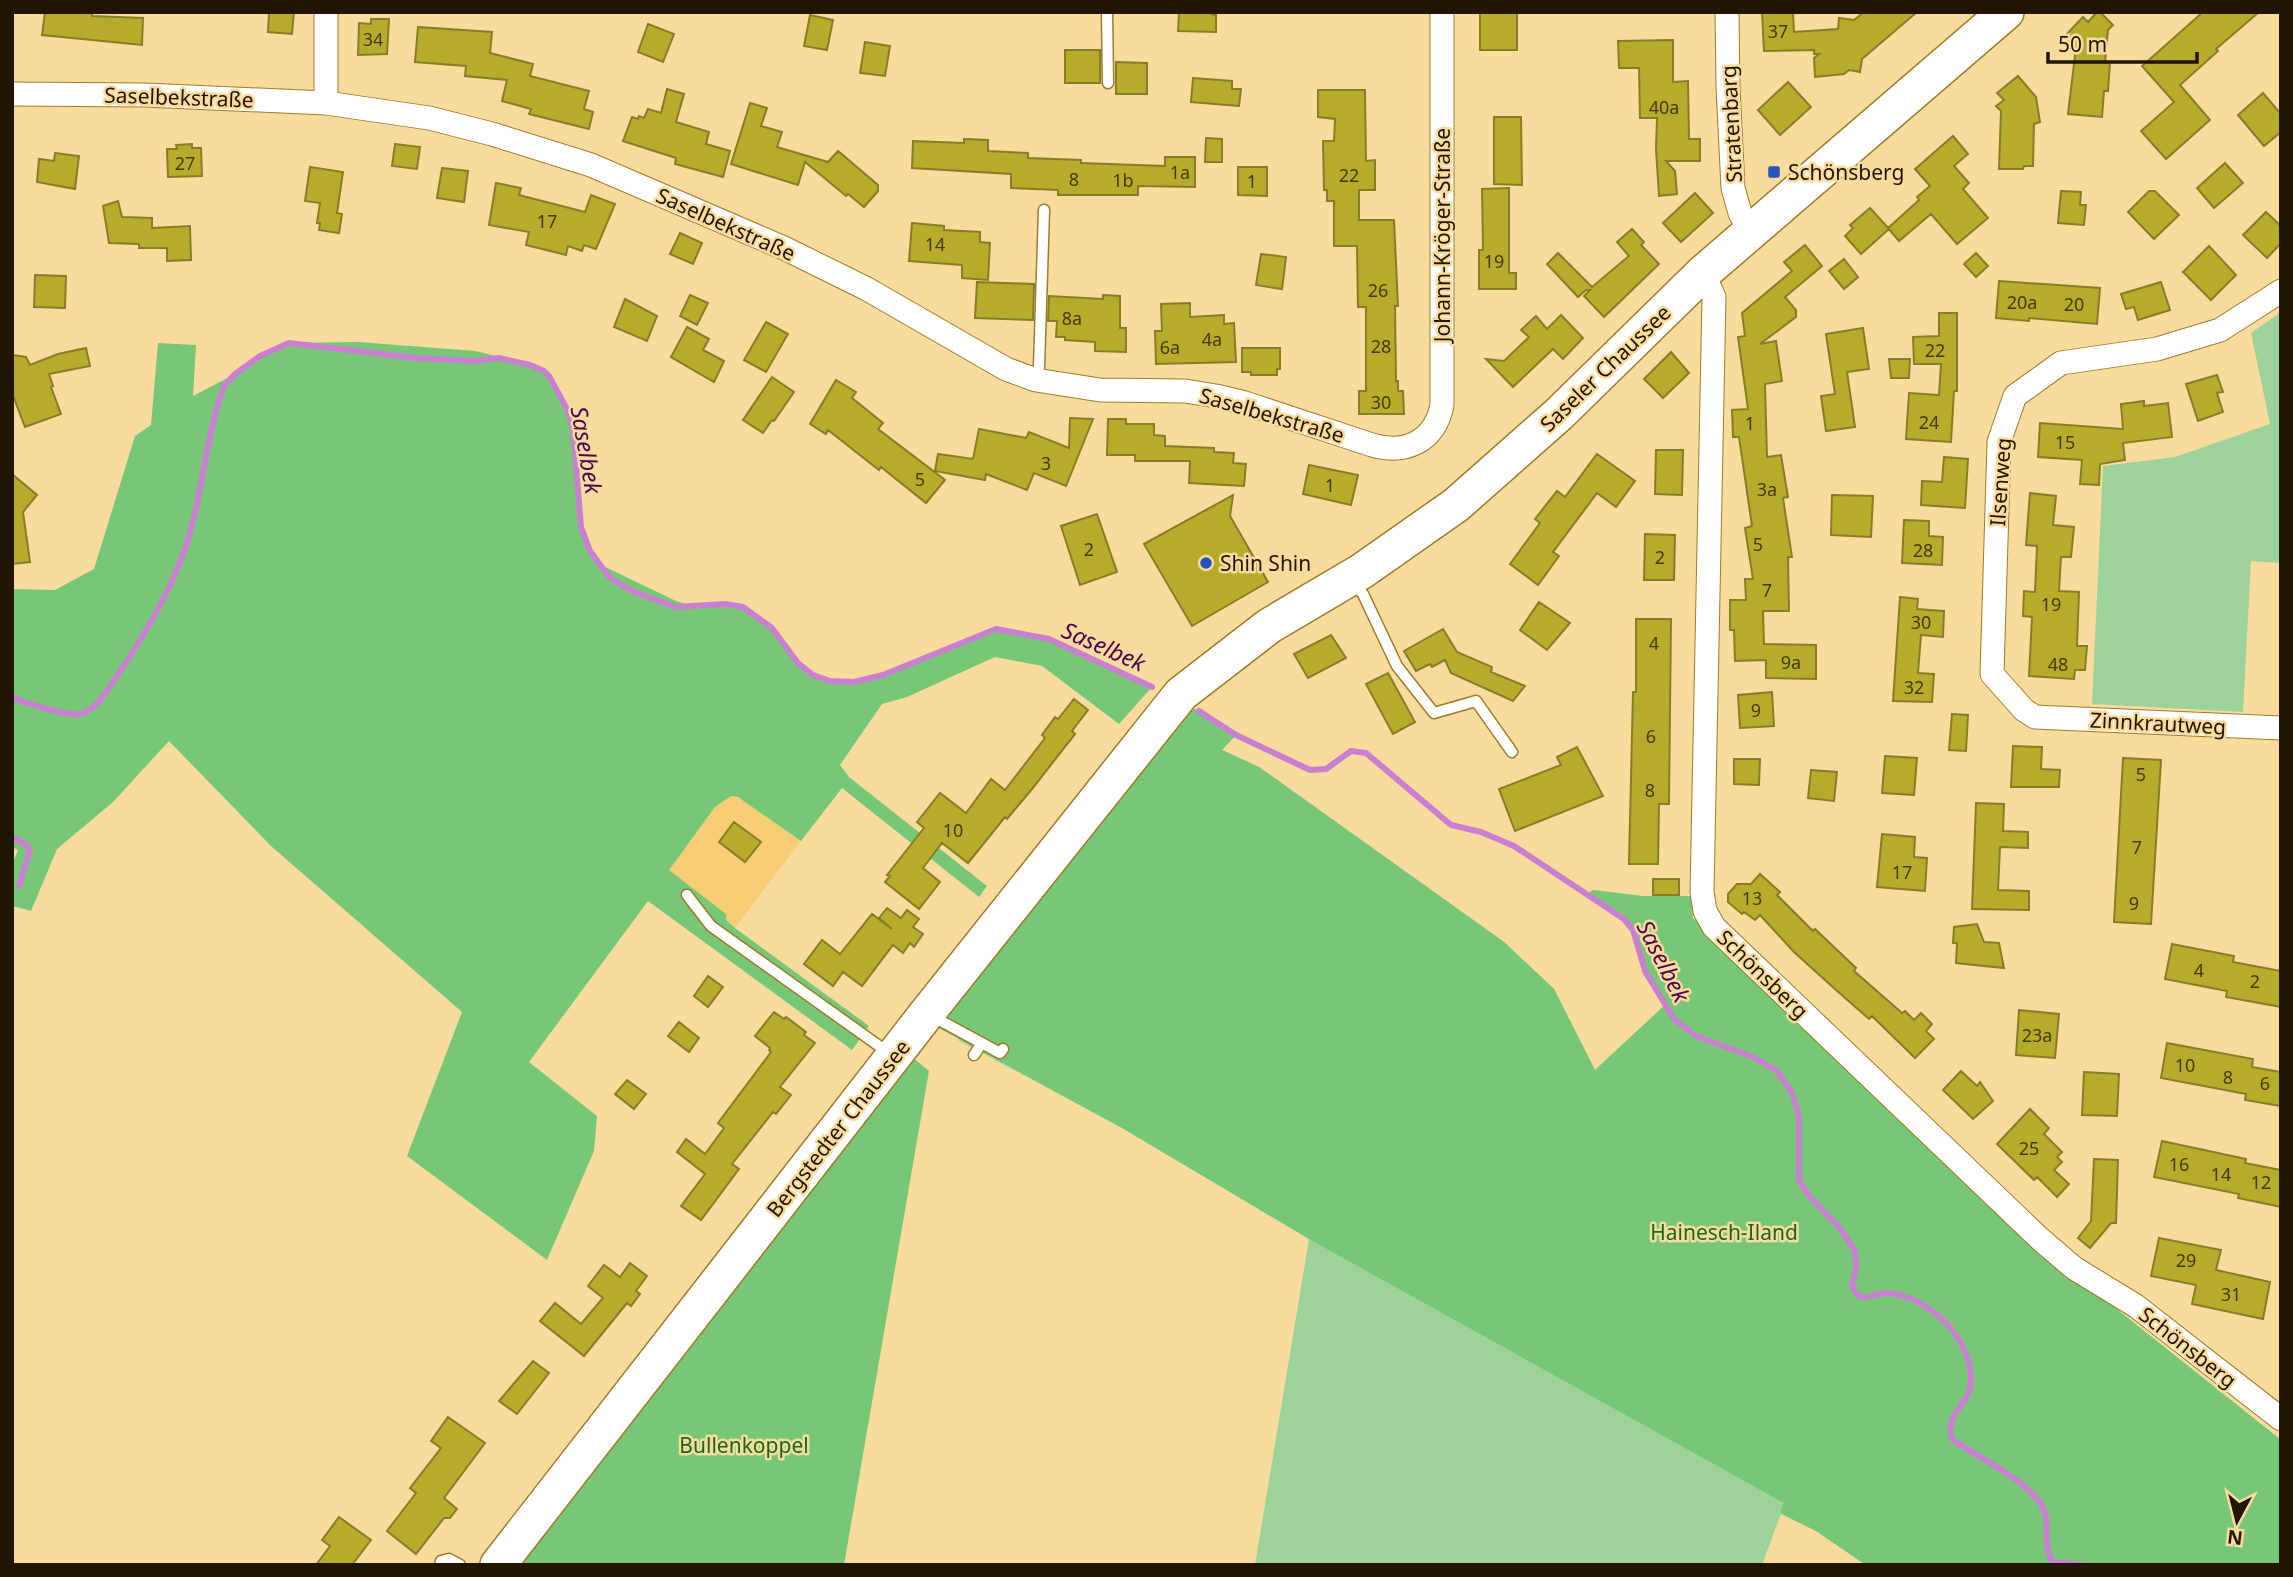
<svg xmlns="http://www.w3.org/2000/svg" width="2293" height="1577" viewBox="0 0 2293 1577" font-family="'Noto Sans',sans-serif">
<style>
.built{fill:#f8cd75}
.green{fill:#9dd29b}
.forest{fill:#77c876}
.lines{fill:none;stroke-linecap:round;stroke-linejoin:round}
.stream{stroke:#ca80d1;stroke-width:6}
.building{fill:#b7ab2c;stroke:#867e26;stroke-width:2}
.service-casing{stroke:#a07b29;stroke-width:13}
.minor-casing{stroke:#a07b29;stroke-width:25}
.primary-casing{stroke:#a07b29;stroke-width:38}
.service{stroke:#fff;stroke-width:10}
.minor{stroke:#fff;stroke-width:23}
.primary{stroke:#fff;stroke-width:35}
.poi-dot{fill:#2554c2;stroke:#fadb9e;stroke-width:2.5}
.labels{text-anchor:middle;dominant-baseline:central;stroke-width:5;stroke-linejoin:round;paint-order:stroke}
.number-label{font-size:18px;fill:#463a0b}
.street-label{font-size:21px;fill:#211500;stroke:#fadb9e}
.poi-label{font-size:21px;fill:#211500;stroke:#fadb9e;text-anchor:start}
.park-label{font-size:21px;fill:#14681a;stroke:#fadb9e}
.water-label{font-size:23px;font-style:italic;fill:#4b0352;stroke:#fadb9e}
</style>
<rect width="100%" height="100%" fill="#fadb9e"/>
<path class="built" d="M731 796 745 801 801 841 735 928 668 870 715 807Z"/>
<path class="green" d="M2281 312V563L2251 561 2243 712 2092 704 2103 466 2175 457 2270 424 2251 333Z
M1210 717 1236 735 1222 750 1259 767 1504 942 1554 989 1595 1070 1665 1005 1645 971 1630 925 1586 895 1593 890 1642 896H1691L1693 918 2094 1291 2281 1440V1565H1866L1816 1531 1781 1514 1762 1565H1255L1309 1239 1122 1128 958 1040Z"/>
<path class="forest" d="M358 342 476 351 530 365 544 371 556 388 568 411 573 429 581 527 597 563 676 601 695 607 733 604 743 607 772 628 798 664 825 680 841 683 883 675 996 629 1049 639 1152 687 1119 724 1042 666 995 657 907 697 882 704 840 765 849 777 987 886 979 897 842 788 801 841 738 797 731 796 715 807 669 870 726 914V920L735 928 869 1026 852 1050 648 901 529 1062 597 1116 594 1151 547 1260 407 1156 462 1012 271 846 169 741 113 802 57 849 31 911 12 906V865L18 850 12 847V589L55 590 94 569 135 436 151 425 158 343 196 345 193 396 235 374 273 348 289 343Z
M1187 705 1210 717 1236 735 1222 750 1259 767 1504 942 1554 989 1595 1070 1665 1005 1645 971 1630 925 1586 895 1593 890 1642 896H1691L1693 918 2094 1291 2281 1440V1565H1866L1816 1531 1780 1513 1784 1503 1309 1239 1122 1128 922 1019Z
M901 1048 929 1071 844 1565H500Z"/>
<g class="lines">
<path class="stream" d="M12 697C25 703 66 716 79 714 97 711 109 687 119 673 150 626 180 576 193 521 204 477 208 429 224 386L235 374 260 356 289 343 416 358 474 361 499 358 530 365 544 371 549 376 568 411 573 429 581 527 590 551 610 578 632 591 675 607 725 604 743 607 772 628 798 663 813 675 830 681 854 682 883 675 996 629 1049 639 1152 687
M1199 711 1236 735 1310 770 1326 769 1351 751 1366 753 1451 825 1481 832 1514 846 1624 919 1633 930 1645 971 1674 1019 1696 1036 1753 1057 1777 1071 1792 1093 1799 1116V1181L1810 1197 1839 1227 1855 1251 1856 1268 1852 1285 1857 1295C1868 1301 1877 1292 1888 1293 1930 1297 1971 1338 1971 1380 1971 1404 1943 1415 1952 1439 1977 1457 2025 1479 2041 1504 2052 1521 2041 1546 2053 1562L2084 1565
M12 837 25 844 30 849 19 886"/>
</g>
<path class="building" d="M45 12H84L92 13V16L143 18 142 45 42 35Z
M269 12H294L292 34 268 32Z
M1179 12H1212V14L1216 15V32L1178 31Z
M1480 12H1517V50H1480Z
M1762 12H1793L1794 32 1838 29 1839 18 1854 20 1864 12H1917L1862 59 1860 72 1849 70 1844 74 1815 77 1814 58 1819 54H1814V50L1764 51Z
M2097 12H2100L2113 25 2108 30 2105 63H2110L2108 91H2104L2102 117 2068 114 2076 47 2065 36 2083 17 2088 22Z
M2203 12H2259L2216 49 2218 51 2180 85 2210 120 2166 159 2141 131 2174 102 2142 66Z
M810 15 833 20 827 50 804 46Z
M371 19H389L387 54 358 55 359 23 371 24Z
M648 24 674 34 663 62 638 52Z
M418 27 492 32 490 53 533 64 530 76 589 91 584 109 593 112 589 129 529 114 531 109 502 101 507 80 465 76 466 66 415 62Z
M1673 40V82L1688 81 1689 139H1700V161H1666L1675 171 1677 194 1659 196 1656 149 1657 118H1640L1639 68H1619L1618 41Z
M865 42 890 46 885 76 860 73Z
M1065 50H1100V83H1065Z
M1116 62 1147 63V94H1116Z
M2018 76 2036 97 2040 122 2034 124 2033 166H2024L2023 169H1999L2001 111 1996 106 2004 100 1997 93Z
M1193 78 1232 81V89H1241L1239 106 1191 102Z
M1788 82 1811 107 1780 135 1758 110Z
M667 89 684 94 676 122 709 132 706 144 730 151 723 177 675 164 676 158 623 141 632 117 638 119 639 116 644 118 648 109 661 113Z
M1318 90H1365L1366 161 1375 160V190H1359V220H1394L1398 306H1395L1396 381H1398V391H1403L1404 414H1359V391H1366V307H1358L1357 246H1334V201H1327V190H1324L1323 141H1334L1335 119 1318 117Z
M2263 93 2281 114V132L2264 146 2238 115Z
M750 103 767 108 761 126 782 132 777 147 828 162 838 151 878 185V191L864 207 848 194 846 196 805 162 798 185 731 164Z
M1494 117H1521L1522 185 1494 184Z
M1953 136 1968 154 1954 166 1969 183 1963 189 1988 218 1957 244 1931 214 1899 241 1888 228 1919 200 1917 197 1930 186 1915 169Z
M1206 138 1222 139V162H1205Z
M964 139 988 140V151L1028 153V158L1081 160V163L1165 166V157H1195V187L1138 186V195H1058V190L1011 188V174L912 168 913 141 964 143Z
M192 144V148H201L202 176 168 177 167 149H177L176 145Z
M395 144 420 147 417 169 392 166Z
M55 153 79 156 75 189 37 182 39 159 54 161Z
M2225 163 2243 183 2214 208 2197 188Z
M310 167 343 172 337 213 342 214 339 233 319 230 320 223H317L320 203 305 201Z
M1238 167H1267V196L1238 195Z
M442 168 468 171 464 202 437 198Z
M496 183 521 188 519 195 585 212 591 195 615 204 596 249 584 245 582 251 568 246 566 255 526 245 529 232 489 225Z
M1509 188V273H1516V289H1479V250H1483L1482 189Z
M2061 191 2081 192 2080 205H2086L2084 225 2058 223Z
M2149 191H2155L2179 215 2154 239 2128 212Z
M1695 193 1713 213 1681 242 1663 223Z
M118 201 122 217 152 218V228L190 226 191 260 167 261V248H139V244L109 243 103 206Z
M1870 208 1889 229 1861 254 1845 236 1853 228 1850 225Z
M2266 212 2281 226V243L2267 258 2243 235Z
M912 223 944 226V230L980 232V242L990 243 988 280 962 278V265L909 261Z
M1632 229 1644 242 1641 245 1659 264 1604 317 1584 296 1590 290H1586L1578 297 1547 264 1558 253 1592 287 1629 256 1617 242Z
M680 233 702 243 693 264 670 254Z
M1805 245 1822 266 1785 297 1796 310V317L1760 344 1776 341 1782 381 1765 384 1767 457 1781 455 1788 497 1783 498 1792 557H1788L1789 611H1763L1764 644 1816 645V679L1766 678V660L1735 661 1734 630H1730V600H1746L1745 579H1753L1745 528 1752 526 1739 437H1733L1732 410 1748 409 1738 337 1745 336 1742 313 1792 271 1784 262Z
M2209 246 2236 275 2211 300 2183 272Z
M1976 253 1988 266 1976 277 1964 264Z
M1261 254 1286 257 1282 289 1256 285Z
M1844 259 1858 277 1844 289 1829 271Z
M35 275 66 276 65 308 34 307Z
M1999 281 2100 288 2097 324 2029 318V321L1996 318Z
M977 282 1034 284 1033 320 975 318Z
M2161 282 2170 310 2138 320 2134 307 2126 309 2121 294Z
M690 295 708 303 697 325 680 316Z
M1103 295 1120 296V328H1126V352L1095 351V342L1065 340V337H1056L1057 321H1048L1049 296 1103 299Z
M625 299 657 316 647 341 614 327Z
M1190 303V317L1224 315V324L1234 323 1236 362 1156 364 1155 331H1162L1161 304Z
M1939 313H1957V391H1954L1951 442 1906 439 1909 393 1939 395 1941 364H1914L1913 337 1939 336Z
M1561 315 1583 338 1563 359 1553 349 1513 387 1486 359 1504 361 1529 337 1521 330 1536 316 1547 329Z
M766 322 788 334 766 372 744 360Z
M687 327 709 339 703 350 724 361 714 382 671 357Z
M1863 328 1869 369 1847 372 1855 427 1826 431 1821 396 1835 394 1826 334Z
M86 348 90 366 49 374 53 386 51 387 61 414 25 427 12 393V355L26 357 30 365 58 354Z
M1242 348H1280V369H1277V375H1251V372H1242Z
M1671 352 1689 373 1663 398 1644 379Z
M1889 359H1910L1909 378H1891Z
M2217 375 2223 392 2217 393 2223 412 2198 421 2186 384Z
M772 377 794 392 774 421 772 420 763 433 743 420Z
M836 380 856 392 852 398 883 423 878 429 945 480 926 503 881 467 879 470 828 430 826 434 810 424Z
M2144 401V406L2168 403 2172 437 2123 443 2125 460 2100 464 2099 485 2080 484 2082 460 2038 457 2040 423 2123 429 2121 404Z
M1070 418 1093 419 1066 486 1034 473 1027 490 986 474 985 480 935 471 938 454 973 459 979 429 1026 438 1029 432 1069 448Z
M1108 419H1126V424H1154V435L1165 436V446L1214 448V452L1234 453 1233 463 1246 464 1244 486 1189 483 1190 461H1135V455H1107Z
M1656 450H1683L1682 495 1655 494Z
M1597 454 1635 481 1616 507 1597 493 1553 552 1559 556 1538 585 1510 564 1540 523 1535 519 1557 491 1565 497Z
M1944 457 1968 459 1965 508 1921 505 1922 481 1942 482Z
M1309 465 1358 475 1351 505 1303 494Z
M12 474 37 495 23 512 30 562 12 564Z
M2030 493 2056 496 2053 525 2074 527 2071 557H2061L2059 591 2079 592 2077 646H2087L2085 670H2075L2074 679 2029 676 2032 617 2023 616 2024 591 2035 592 2037 546 2026 545Z
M1233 495 1230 516 1268 582 1192 626 1144 544Z
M1832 495 1873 496 1871 537 1831 535Z
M1097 514 1117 572 1080 585 1061 526Z
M1904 520 1929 521V536L1943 537 1942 565 1902 563Z
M1645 534 1675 535 1674 580H1644Z
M1900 597 1918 599 1917 609 1944 611 1943 637 1921 635 1918 673 1934 674 1932 702 1893 701Z
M1539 602 1570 623 1547 650 1520 630Z
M1636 619H1671L1669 804H1659L1658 864H1629L1633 692H1636Z
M1443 629 1457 652 1492 667 1491 672 1525 686 1513 701 1451 673 1445 660 1432 667 1430 664 1416 671 1404 651Z
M1331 635 1346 658 1308 678 1294 654Z
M1388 673 1415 722 1393 734 1366 684Z
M1772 692 1774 726 1740 728 1738 695Z
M1074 699 1088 710 1072 731 1075 734 1032 789 1007 819 1005 817 968 863 942 843 923 868 940 882 919 909 885 882 890 876 887 875 924 828 917 822 940 793 966 813 991 779 1005 790 1045 738 1042 735 1055 717 1058 719Z
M1952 714 1968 715 1966 751 1949 750Z
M2013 746 2042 747 2041 769 2060 770 2059 787H2011Z
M1577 747 1603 796 1515 831 1499 789 1561 765 1557 757Z
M1885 756 1917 758 1914 795 1882 793Z
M2123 758 2161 760 2151 924 2114 922Z
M1734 759H1760L1759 785 1734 784Z
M1811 770 1837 772 1834 801 1808 798Z
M1976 803 2004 804 2003 831 2028 832V848L2000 847 1998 890 2029 891V910L1972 909Z
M734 822 761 842 745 862 719 842Z
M1882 834 1915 837 1914 857 1927 858 1925 891 1877 887Z
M1760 874 1780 892 1777 895 1813 931 1815 929 1856 968 1854 971 1902 1013 1905 1011 1914 1020 1921 1013 1932 1024 1926 1031 1934 1039 1915 1058 1872 1016 1869 1019 1836 990 1794 952 1760 915 1755 920 1744 912 1742 914 1728 902V894L1737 884H1751Z
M1653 879H1679V895H1653Z
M887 908 901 918 907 910 919 919 913 927 923 934 914 947 910 943 903 953 893 945 862 986 843 972 833 986 804 964 822 940 840 954 872 914 892 929 879 918Z
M1977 924 1984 942 1999 943 2004 968 1956 963 1957 943H1953L1954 927Z
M2172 944 2234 956 2233 962 2281 971V1007L2226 997 2227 991 2165 979Z
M708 976 723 987 708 1007 694 996Z
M2019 1010 2059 1014 2055 1058 2016 1055Z
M774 1012 784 1019 786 1017 806 1032 804 1035 815 1043 780 1087 791 1095 776 1114 773 1112 732 1164 739 1169 701 1220 681 1206 705 1174 677 1152 686 1139 705 1154 724 1128 718 1123 771 1052 769 1050 770 1048 755 1036Z
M679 1022 699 1038 689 1052 668 1036Z
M2167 1043 2253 1059 2252 1067 2281 1072V1106L2245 1100 2246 1094 2161 1078Z
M1961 1071 1977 1086 1980 1082 1993 1101 1973 1119 1943 1090Z
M2084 1072 2119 1074 2117 1116 2082 1115Z
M627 1080 646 1094 634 1109 615 1094Z
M2030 1109 2049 1128 2044 1134 2062 1152 2057 1157 2062 1162 2054 1170 2069 1184 2057 1197 2037 1177 2034 1180 1997 1144Z
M2162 1141 2246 1159 2245 1163 2281 1170V1207L2238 1198 2239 1194 2154 1177Z
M2094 1159 2118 1160 2116 1223H2111L2090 1248 2078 1238 2091 1221Z
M2159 1238 2221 1250 2216 1270 2270 1282 2263 1319 2192 1304 2196 1285 2151 1276Z
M630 1263 647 1276 636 1291 640 1294 631 1306 627 1303 584 1356 540 1321 555 1303 581 1324 603 1298 588 1286 604 1265 620 1277Z
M533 1361 549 1373 517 1414 499 1401Z
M448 1417 485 1443 444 1498 457 1509 450 1518H444L416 1554 387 1531 416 1493 410 1488 441 1448 431 1441Z
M339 1517 371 1540 352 1565H316L330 1546 322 1540Z"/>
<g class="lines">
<g class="service-casing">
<path id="service" d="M1107 12 1108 83
M1036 380 1039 367 1044 210
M1353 583 1363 594 1397 666 1434 713 1476 701 1512 752
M687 895 711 926 889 1053
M932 1016 1000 1053 1003 1049
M974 1055 982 1043
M440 1565 441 1561 449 1559 460 1565"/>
</g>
<g class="minor-casing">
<path id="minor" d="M326 12V103
M1727 12 1728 87 1733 188 1740 213 1750 232
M12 94 145 95 326 103 429 118 492 134 591 165 784 248 867 289 1006 369 1036 380 1100 390 1185 391 1216 396 1245 403 1372 445C1406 455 1435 441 1442 405V12
M1703 273 1714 297 1702 892 1705 911 1714 927 2039 1238 2074 1268 2136 1306 2281 1419
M2281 291 2220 330 2157 349 2061 363 2015 396 1999 442 1992 674 2024 710 2035 717 2281 728"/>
</g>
<g class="primary-casing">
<path id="primary" d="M498 1565 927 1013 1181 694 1269 626 1362 571 1456 505 1559 414 1703 273 2006 12"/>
</g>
<use href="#service" class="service"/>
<use href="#minor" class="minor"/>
<use href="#primary" class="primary"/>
</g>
<g class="poi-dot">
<rect x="1767" y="165" width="14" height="14" rx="3.5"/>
<circle cx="1206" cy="563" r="7"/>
</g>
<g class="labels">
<g class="number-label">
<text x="1778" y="31">37</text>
<text x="373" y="39">34</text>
<text x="1664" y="107">40a</text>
<text x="185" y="163">27</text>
<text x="1180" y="172">1a</text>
<text x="1349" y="175">22</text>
<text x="1074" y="179">8</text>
<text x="1123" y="180">1b</text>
<text x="1252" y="181">1</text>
<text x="547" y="221">17</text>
<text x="935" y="244">14</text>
<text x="1494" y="261">19</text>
<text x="1378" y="290">26</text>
<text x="2022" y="302">20a</text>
<text x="2074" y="304">20</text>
<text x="1072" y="318">8a</text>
<text x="1212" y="339">4a</text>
<text x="1381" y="346">28</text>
<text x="1170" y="347">6a</text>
<text x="1935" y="350">22</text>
<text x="1381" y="402">30</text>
<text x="1929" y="422">24</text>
<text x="1750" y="423">1</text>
<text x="2065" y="442">15</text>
<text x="1046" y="463">3</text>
<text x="920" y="479">5</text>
<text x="1330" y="485">1</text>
<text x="1767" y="489">3a</text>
<text x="1758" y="544">5</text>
<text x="1089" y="549">2</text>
<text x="1923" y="550">28</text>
<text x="1660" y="557">2</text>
<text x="1767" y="590">7</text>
<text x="2051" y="604">19</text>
<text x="1921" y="622">30</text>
<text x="1654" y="643">4</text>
<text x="1791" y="662">9a</text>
<text x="2058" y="664">48</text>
<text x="1914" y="687">32</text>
<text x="1756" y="710">9</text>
<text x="1651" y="736">6</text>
<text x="2141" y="774">5</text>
<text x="1650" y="790">8</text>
<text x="953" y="830">10</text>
<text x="2137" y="847">7</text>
<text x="1902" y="872">17</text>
<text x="1752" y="898">13</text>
<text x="2134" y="903">9</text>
<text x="2199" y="970">4</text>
<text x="2255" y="981">2</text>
<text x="2037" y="1035">23a</text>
<text x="2185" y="1065">10</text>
<text x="2228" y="1077">8</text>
<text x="2265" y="1083">6</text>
<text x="2029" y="1148">25</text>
<text x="2179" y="1164">16</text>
<text x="2221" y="1174">14</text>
<text x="2261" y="1182">12</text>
<text x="2186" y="1260">29</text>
<text x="2231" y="1294">31</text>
</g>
<g class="street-label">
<text transform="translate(179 97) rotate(2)">Saselbekstraße</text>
<text transform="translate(1731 124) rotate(-93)">Stratenbarg</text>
<text transform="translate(726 224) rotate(24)">Saselbekstraße</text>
<text transform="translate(1442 235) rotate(-90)">Johann-Kröger-Straße</text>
<text transform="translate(1605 368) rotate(-44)">Saseler Chaussee</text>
<text transform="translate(1272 415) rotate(16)">Saselbekstraße</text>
<text transform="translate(2000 482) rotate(-86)">Ilsenweg</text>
<text transform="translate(2158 723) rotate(3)">Zinnkrautweg</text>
<text transform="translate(1763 974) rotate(44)">Schönsberg</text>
<text transform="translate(838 1128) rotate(-52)">Bergstedter Chaussee</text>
<text transform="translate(2188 1347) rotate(38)">Schönsberg</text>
</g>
<g class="poi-label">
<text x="1788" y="172">Schönsberg</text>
<text x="1220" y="563">Shin Shin</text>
</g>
<g class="park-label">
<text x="1724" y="1232">Hainesch-Iland</text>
<text x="744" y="1445">Bullenkoppel</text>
</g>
<g class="water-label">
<text transform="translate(587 450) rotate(80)">Saselbek</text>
<text transform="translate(1104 646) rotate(24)">Saselbek</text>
<text transform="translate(1664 961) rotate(63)">Saselbek</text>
</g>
</g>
<rect width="2293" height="1577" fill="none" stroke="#211500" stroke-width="28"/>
<g transform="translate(2237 1521) rotate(187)" stroke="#fadb9e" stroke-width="5" paint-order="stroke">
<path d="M0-5L12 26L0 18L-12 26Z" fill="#211500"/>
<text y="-10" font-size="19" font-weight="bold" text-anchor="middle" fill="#211500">N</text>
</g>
<path d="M2048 52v10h149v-10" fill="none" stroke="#211500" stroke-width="3.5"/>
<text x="2058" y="52" font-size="21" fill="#211500" stroke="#fadb9e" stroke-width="5" paint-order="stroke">50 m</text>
</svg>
